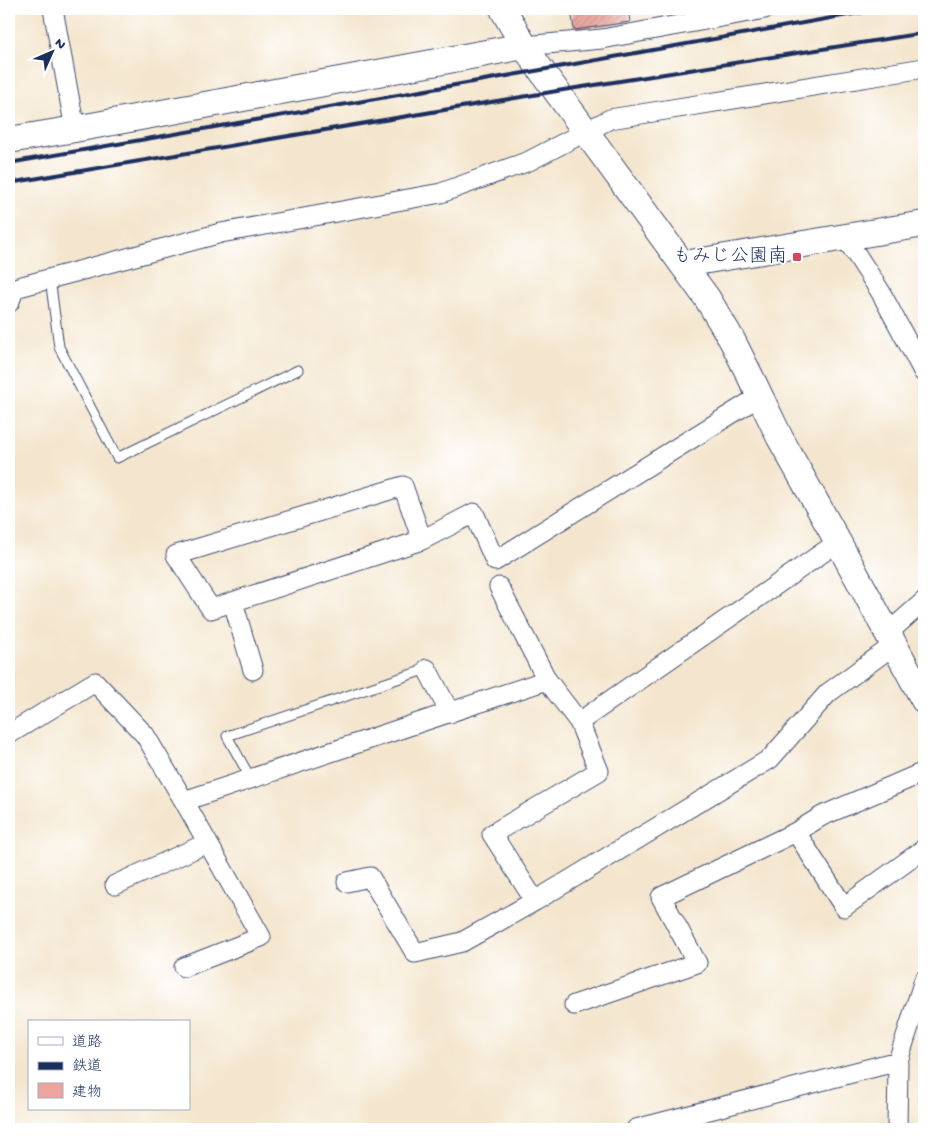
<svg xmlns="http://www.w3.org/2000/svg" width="933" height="1138" viewBox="0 0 933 1138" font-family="'Gochi Hand','Klee One',sans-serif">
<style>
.building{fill:url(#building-hatch)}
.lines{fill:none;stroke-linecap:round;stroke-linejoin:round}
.lane-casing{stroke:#3c4a6f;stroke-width:11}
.street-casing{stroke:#3c4a6f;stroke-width:21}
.secondary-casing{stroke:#3c4a6f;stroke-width:28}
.lane{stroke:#fff;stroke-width:9}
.street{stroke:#fff;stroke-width:19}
.secondary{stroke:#fff;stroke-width:26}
.rail{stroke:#1b2f5e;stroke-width:4}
.poi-dot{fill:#d1495b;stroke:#fff;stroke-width:2}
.labels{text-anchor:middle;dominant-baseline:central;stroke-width:4;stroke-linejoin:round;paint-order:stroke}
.poi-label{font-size:19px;fill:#1b2f5e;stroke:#fff;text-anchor:end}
</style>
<defs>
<pattern id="building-hatch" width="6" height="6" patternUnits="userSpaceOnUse" patternTransform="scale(1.25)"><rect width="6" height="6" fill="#eba59d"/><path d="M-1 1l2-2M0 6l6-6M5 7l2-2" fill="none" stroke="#be8783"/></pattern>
</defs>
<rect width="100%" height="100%" fill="#fff"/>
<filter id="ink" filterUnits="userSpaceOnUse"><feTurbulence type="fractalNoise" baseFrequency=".02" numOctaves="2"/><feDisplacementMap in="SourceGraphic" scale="10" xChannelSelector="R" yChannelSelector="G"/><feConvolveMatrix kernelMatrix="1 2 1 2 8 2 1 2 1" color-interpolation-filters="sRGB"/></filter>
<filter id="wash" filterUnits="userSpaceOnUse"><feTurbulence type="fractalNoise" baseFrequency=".0096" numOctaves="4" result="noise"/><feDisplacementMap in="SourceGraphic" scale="20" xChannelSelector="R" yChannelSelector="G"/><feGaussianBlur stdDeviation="1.12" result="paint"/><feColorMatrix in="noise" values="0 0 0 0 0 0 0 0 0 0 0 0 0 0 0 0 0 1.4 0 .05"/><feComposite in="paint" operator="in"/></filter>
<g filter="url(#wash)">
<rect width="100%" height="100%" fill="#f4e6ce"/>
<g id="blocks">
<path class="building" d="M571 9H628L630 22 574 30Z"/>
</g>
</g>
<g filter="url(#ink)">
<use href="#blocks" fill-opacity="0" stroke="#3c4a6f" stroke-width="1"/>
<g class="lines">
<g class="lane-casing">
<path id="lane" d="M50 278 59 347 117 458 298 370
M251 779 227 736 427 669"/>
</g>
<g class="street-casing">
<path id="street" d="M53 9 75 129
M524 46 602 39 765 9
M845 237 880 291 924 373
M9 303 15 288 221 233 441 193 529 161 610 119 924 68
M422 540 403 486 176 555 211 609 422 540 474 513 495 561 760 396
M499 587 547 680 579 722
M233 602 253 670
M888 633 924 601
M427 669 450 713
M9 734 95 682 145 735 184 801 261 937 184 967
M184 801 547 680
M796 832 844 907 924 849
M347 882 370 877 415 953 462 942 535 901 770 759 828 693 894 645
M115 885 207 843
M535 901 492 834 599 771 579 722 838 542
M574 1005 697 963 661 897 796 832 822 816 924 772
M636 1129 898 1061
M897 1129 898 1061 924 980"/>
</g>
<g class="secondary-casing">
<path id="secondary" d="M503 9 524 46 541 70 707 298 732 340 753 382 780 438 838 542 924 700
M9 140 75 129 524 46
M684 264 924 224"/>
</g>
<use href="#lane" class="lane"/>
<use href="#street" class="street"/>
<use href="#secondary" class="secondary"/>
<path class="rail" d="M9 163 541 70 881 9
M9 183 557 91 924 33"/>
</g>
</g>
<rect class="poi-dot" x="792" y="252" width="10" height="10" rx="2.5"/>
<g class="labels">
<g class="poi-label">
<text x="787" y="257">もみじ公園南</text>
</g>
</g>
<rect width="933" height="1138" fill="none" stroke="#fff" stroke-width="30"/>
<rect x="28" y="1020" width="162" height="90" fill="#ffffff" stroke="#a4acbf"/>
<rect x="38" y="1037" width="25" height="8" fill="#ffffff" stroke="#a4acbf"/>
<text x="72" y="1046" font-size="15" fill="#1b2f5e">道路</text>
<rect x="38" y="1062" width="25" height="8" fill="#1b2f5e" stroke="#a4acbf"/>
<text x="72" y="1070" font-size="15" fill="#1b2f5e">鉄道</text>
<rect x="38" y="1083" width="25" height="15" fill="#eba59d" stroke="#a4acbf"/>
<text x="72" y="1096" font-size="15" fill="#1b2f5e">建物</text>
<g transform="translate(52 52) rotate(45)" stroke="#ffffff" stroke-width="4" paint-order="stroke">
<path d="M0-4L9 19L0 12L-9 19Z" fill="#1b2f5e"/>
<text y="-8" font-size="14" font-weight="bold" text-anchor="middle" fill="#1b2f5e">N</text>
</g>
</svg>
